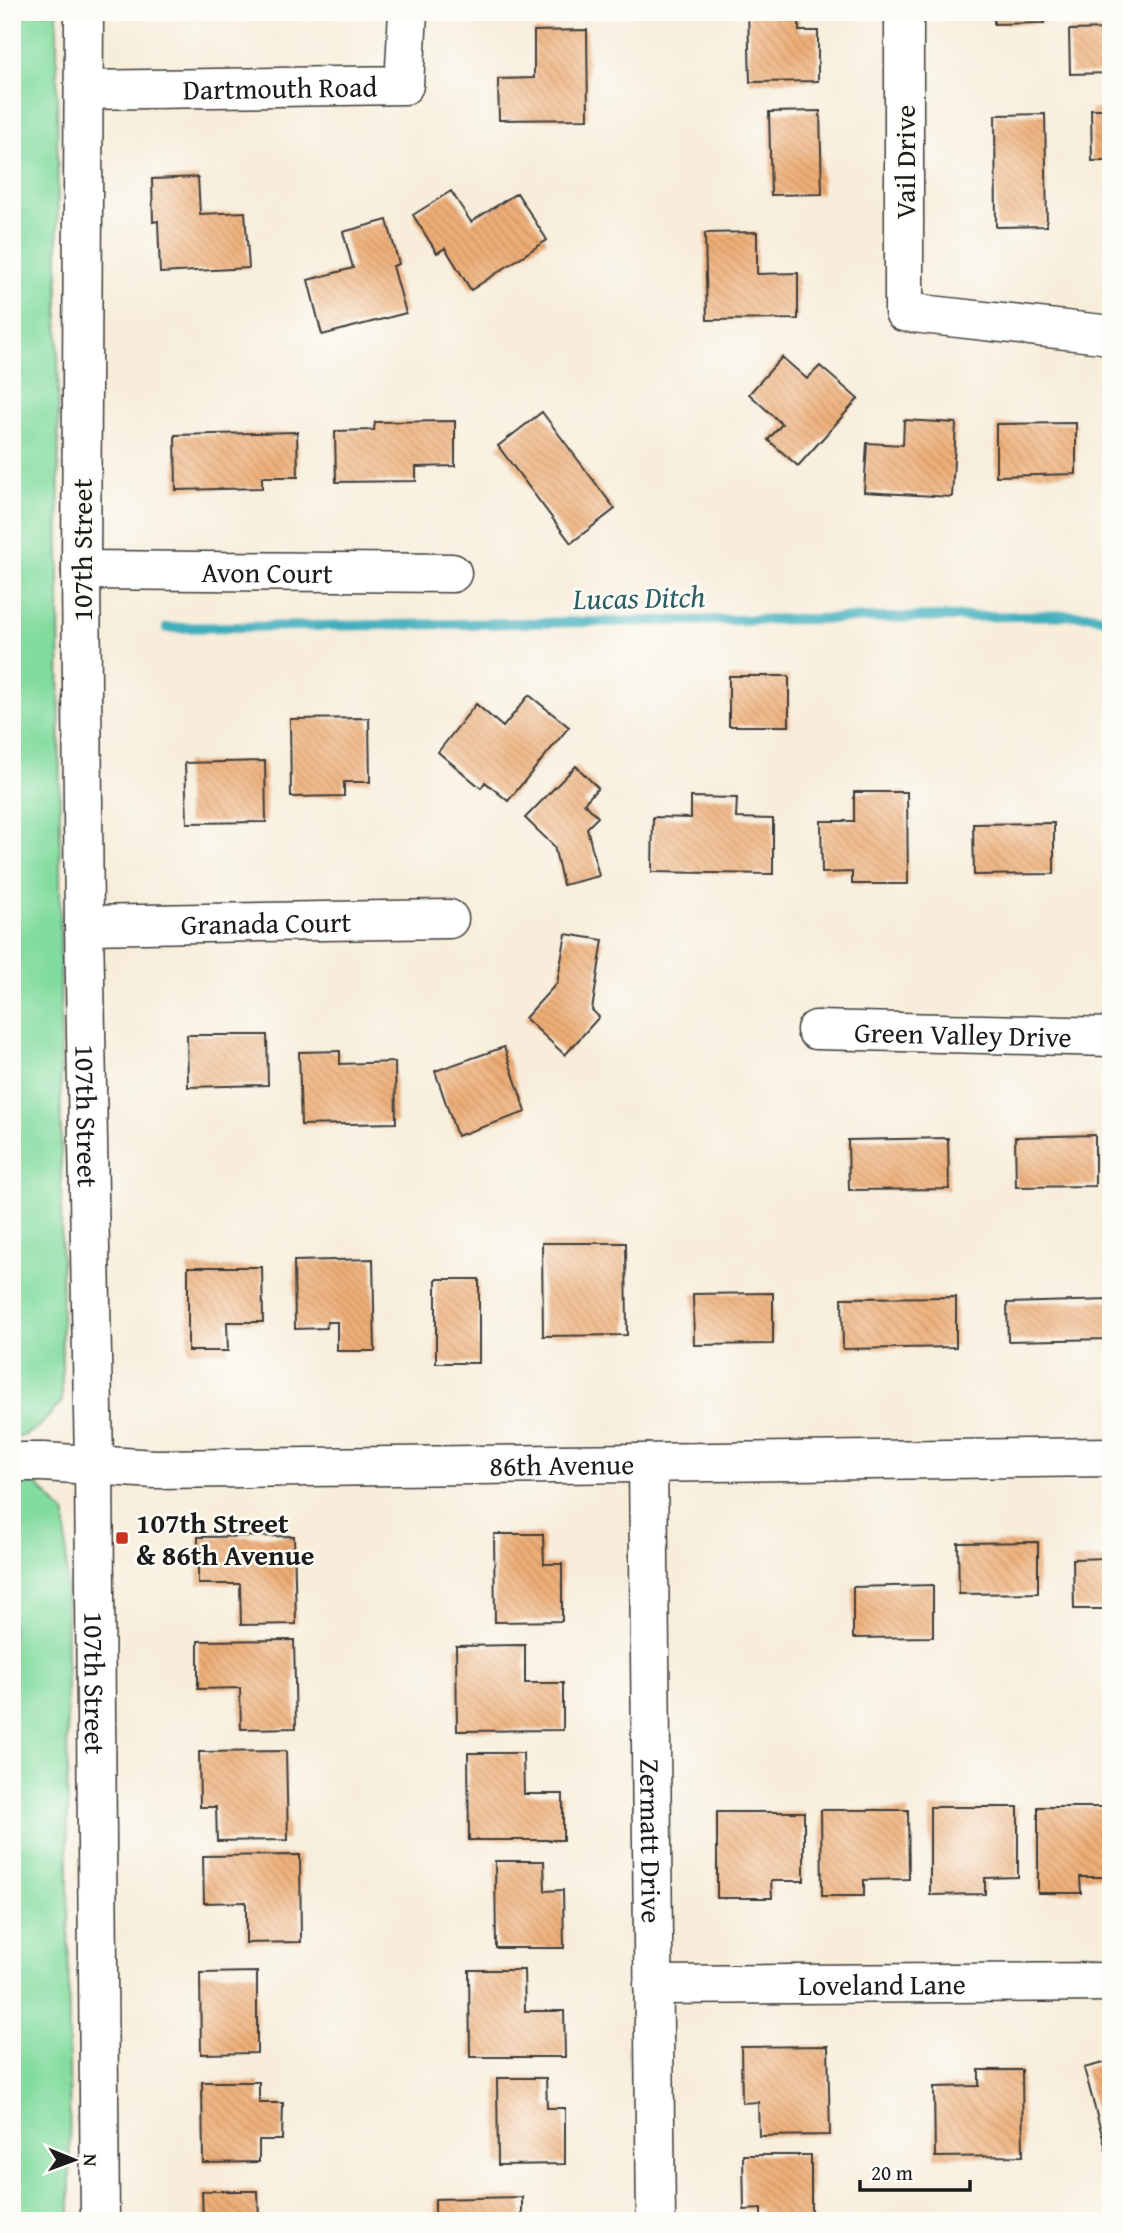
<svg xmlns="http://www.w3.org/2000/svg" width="1123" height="2233" viewBox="0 0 1123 2233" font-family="'Gentium Book Plus',serif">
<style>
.grass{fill:#82db9f;stroke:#4f7c5e;stroke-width:2}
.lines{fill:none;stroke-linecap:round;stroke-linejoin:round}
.stream{stroke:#40aebd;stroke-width:10}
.building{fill:url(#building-back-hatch)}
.street-casing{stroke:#3d3b38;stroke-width:41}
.secondary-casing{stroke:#3d3b38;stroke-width:41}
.street{stroke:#fff;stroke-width:38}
.secondary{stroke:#fff;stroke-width:38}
.poi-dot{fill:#c8321e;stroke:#fdfcf7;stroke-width:2.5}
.labels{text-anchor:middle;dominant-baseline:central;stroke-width:5;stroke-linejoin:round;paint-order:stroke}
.street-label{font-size:28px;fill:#1c1c1c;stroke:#fdfcf7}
.poi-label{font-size:28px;font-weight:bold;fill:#1c1c1c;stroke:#fdfcf7;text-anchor:start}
.water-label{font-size:30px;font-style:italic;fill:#2c5e64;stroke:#fdfcf7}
</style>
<defs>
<pattern id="building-back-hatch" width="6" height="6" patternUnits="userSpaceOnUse" patternTransform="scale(1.75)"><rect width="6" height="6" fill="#edad76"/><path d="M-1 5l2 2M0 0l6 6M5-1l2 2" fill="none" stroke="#cb9466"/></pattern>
</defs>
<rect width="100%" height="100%" fill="#fdfcf7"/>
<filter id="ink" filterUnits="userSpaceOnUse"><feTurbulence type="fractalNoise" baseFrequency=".0143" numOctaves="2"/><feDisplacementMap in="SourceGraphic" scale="14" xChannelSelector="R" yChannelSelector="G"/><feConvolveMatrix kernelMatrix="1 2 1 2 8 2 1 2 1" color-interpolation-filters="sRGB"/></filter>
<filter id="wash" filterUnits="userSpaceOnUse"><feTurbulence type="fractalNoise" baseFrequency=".00686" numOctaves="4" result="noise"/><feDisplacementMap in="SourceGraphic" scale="28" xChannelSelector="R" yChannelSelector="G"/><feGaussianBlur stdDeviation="1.57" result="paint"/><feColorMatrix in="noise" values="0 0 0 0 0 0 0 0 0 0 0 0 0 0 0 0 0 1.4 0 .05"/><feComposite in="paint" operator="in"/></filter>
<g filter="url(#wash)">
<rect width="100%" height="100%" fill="#f7edda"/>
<path class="grass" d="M12 12H57L62 1401C49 1416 34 1437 12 1438Z
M12 1478H31L66 1515 70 2221H12Z"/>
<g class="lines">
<path class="stream" d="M167 628 1091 615 1111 621
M12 629H15"/>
</g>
<g id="blocks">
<path class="building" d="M748 12H799V31H818V81L750 82Z
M994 12H1044V23L994 24Z
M1111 29V73L1070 74 1069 30Z
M587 30 588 119 499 120 498 79 534 78V31Z
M1091 109H1111V161H1092Z
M820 111 822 194 771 195 769 112Z
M1045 114 1047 226 996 227 995 115Z
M198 177 200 214 245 212 249 268 160 273 158 221 153 222 152 179Z
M451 191 471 222 517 193 547 240 471 290 445 248 437 253 413 215Z
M387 220 399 264 393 266 406 313 322 335 308 280 353 268 343 232Z
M757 232V274L798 273V319L707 320 705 233Z
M782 357 807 379 820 366 858 399 798 466 768 440 782 424 749 394Z
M542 412 615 509 571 543 498 446Z
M904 420 956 423 952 497 864 492 867 443 903 445Z
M455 421V466L416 467V481L336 482 335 431 374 430 375 422Z
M1076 423V474L996 476V424Z
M297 432 298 477H262V488L176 490 175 435Z
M729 676H789V726H729Z
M529 695 569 727 508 801 485 782 481 788 438 752 476 704 503 727Z
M369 718 370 782H344V796L291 797 290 719Z
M265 761 266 822 187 823 185 763Z
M576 766 598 788 584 803 598 817 587 828 599 876 563 885 554 846 525 818Z
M854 792H907L908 884H852V872L822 873 821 821H854Z
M691 797 737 798 736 818 773 819V874L652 872 653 817 691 818Z
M1054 823V874L974 875 973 824Z
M1106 833H1111V877H1107Z
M566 934 603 940 592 1010 599 1017 565 1055 525 1018 557 983Z
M187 1035H267L268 1085 188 1087Z
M504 1047 526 1112 457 1136 435 1071Z
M340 1051V1064L395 1062 396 1123 301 1125 299 1052Z
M1095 1135V1186L1016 1187 1015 1137Z
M948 1138 949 1189 849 1190 848 1140Z
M542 1243H626L627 1335 543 1336Z
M373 1259 375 1351H337V1322H327L326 1328 295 1329 294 1261Z
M188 1267H262L263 1322H227L228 1351H188Z
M436 1279H479V1363H436Z
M773 1293V1344L694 1345 693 1294Z
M956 1297V1347L843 1349 842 1298Z
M1109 1300 1110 1339 1008 1341 1007 1303Z
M494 1534H543L544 1564H562V1621L495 1622Z
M294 1536 296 1624 241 1625 240 1584H198V1537Z
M1038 1542V1593L959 1594 958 1543Z
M1111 1558V1609H1074L1073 1559Z
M933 1585V1637L853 1638V1587Z
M294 1640 296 1728 241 1729 240 1688 198 1689V1641Z
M525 1645V1683H563V1730L457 1731 456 1646Z
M286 1751 288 1840 217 1841 216 1807H200L199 1752Z
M468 1753H523L524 1794H563V1840H469Z
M930 1807H1018V1877L985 1878V1894L930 1895Z
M1038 1807H1111V1877H1080L1081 1893H1038Z
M821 1810H908L909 1879 864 1880V1896H822Z
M717 1812H804V1881H771L772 1898H717Z
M300 1855 301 1942 246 1943V1902L204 1903 203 1856Z
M495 1861H544L545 1891 563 1890 564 1948H496Z
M469 1970H524L525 2011H564L565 2057H470Z
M257 1972V2053L201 2054 200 1973Z
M828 2046 830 2135 759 2136 758 2102 742 2103 741 2047Z
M1111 2061V2152L1107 2153 1084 2068Z
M979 2070H1022L1023 2156 935 2157 934 2087 979 2086Z
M497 2078H546L547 2108H565V2164L498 2165Z
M202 2082H259V2103H283L282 2140H259V2162L203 2163Z
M743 2155H811V2221H761V2209L744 2210Z
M202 2191H258L259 2221H203Z
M522 2197V2218L566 2217V2221H435V2199Z"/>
</g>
</g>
<g filter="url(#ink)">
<use href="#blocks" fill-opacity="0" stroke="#3d3b38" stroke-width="2"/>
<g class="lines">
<g class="street-casing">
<g id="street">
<path d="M904 12V312L1111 335"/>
<path id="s1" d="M84 90 404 85 408 12"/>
<path id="s2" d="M81 570 452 573"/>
<path id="s3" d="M84 925 449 919"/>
<path id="s4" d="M816 1030 1111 1037"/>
<path id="s5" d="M12 1462H43L155 1469 1111 1457"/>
<path id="s6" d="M648 1463 656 2221"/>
<path id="s7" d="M653 1985 1111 1982"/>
</g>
</g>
<g class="secondary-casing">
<g id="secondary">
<path id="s8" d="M84 12 81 570 84 925 94 1464 100 2221"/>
</g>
</g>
<use href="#street" class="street"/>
<use href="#secondary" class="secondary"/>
</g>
</g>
<rect class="poi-dot" x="115" y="1531" width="14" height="14" rx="3.5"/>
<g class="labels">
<g class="street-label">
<text stroke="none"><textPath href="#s1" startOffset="196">Dartmouth Road</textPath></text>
<text transform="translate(904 162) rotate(-90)">Vail Drive</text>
<text transform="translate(81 550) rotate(-90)">107th Street</text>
<text stroke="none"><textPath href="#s2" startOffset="186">Avon Court</textPath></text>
<text stroke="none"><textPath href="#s3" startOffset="182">Granada Court</textPath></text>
<text stroke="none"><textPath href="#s4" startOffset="147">Green Valley Drive</textPath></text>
<text stroke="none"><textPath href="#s8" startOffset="1104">107th Street</textPath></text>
<text stroke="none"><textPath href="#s5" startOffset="550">86th Avenue</textPath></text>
<text stroke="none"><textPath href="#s8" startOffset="1671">107th Street</textPath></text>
<text stroke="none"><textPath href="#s6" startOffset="378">Zermatt Drive</textPath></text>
<text stroke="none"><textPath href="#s7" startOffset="229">Loveland Lane</textPath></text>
</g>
<g class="poi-label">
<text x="136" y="1522">107th Street<tspan x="136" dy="32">&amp; 86th Avenue</tspan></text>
</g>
<g class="water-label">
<text transform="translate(639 597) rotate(-1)">Lucas Ditch</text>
</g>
</g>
<rect width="1123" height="2233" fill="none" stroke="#fdfcf7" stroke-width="42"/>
<g transform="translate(74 2160) rotate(91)" stroke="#fdfcf7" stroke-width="5" paint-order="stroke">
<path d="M0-5L12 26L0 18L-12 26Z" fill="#1c1c1c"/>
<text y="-10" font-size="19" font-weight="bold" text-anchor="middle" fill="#1c1c1c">N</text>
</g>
<path d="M860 2180v10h110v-10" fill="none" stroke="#1c1c1c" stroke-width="3.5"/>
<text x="871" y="2180" font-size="21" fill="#1c1c1c" stroke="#fdfcf7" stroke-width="5" paint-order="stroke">20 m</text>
</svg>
